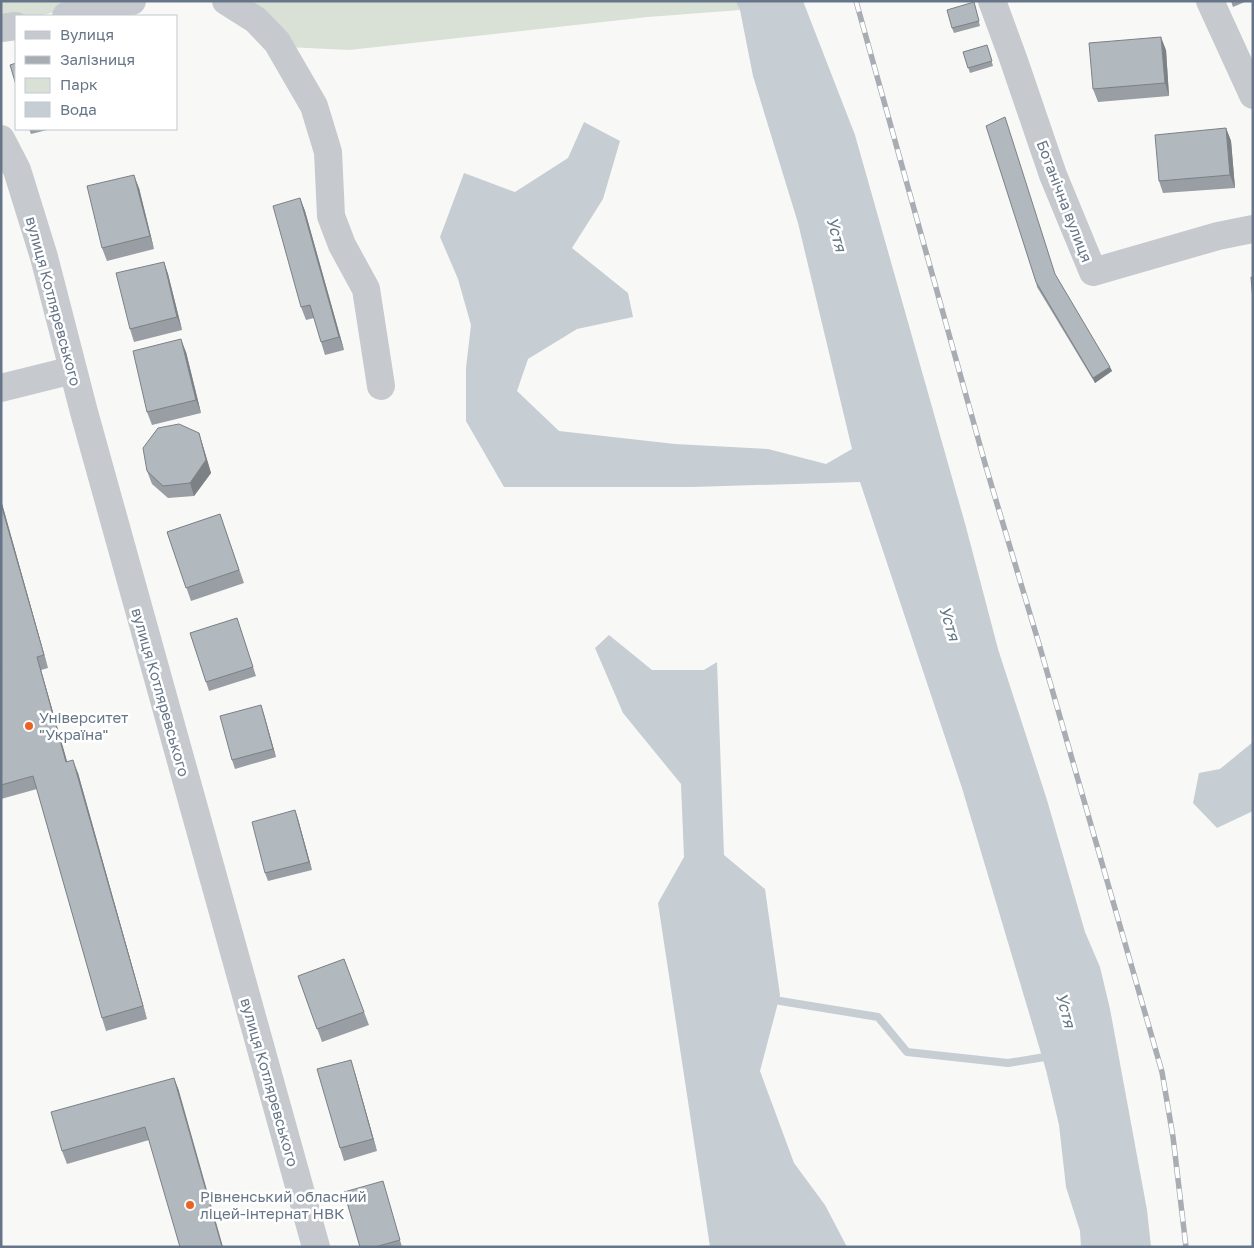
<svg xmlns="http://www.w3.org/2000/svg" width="1254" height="1248" viewBox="0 0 1254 1248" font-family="'Golos Text',sans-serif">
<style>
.green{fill:#d9e1d6}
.water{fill:#c6cdd3}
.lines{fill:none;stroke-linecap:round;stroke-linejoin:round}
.stream{stroke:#c6cdd3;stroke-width:8}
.minor{stroke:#c6c9cd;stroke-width:28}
.rail-casing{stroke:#a8adb4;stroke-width:5.5}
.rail{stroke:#fff;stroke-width:4;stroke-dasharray:11;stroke-linecap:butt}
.wall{fill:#989ea3}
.shaded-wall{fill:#7c8185}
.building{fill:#b1b8be;stroke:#7c8185}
.poi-dot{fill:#ea6324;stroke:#fff;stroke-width:2}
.labels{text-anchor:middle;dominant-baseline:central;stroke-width:5;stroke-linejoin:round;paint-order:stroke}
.street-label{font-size:15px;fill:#667688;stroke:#fff}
.poi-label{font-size:15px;fill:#667688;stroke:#fff;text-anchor:start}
.water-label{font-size:16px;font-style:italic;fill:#627783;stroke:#fff}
</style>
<rect width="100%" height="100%" fill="#f8f8f6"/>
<path class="green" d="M1 1H100L39 16H16L1 22Z
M239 1H735L740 10 648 17 349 50 287 47Z"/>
<path class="water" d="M735 1H803L855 135 966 527 998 649 1047 800 1085 932 1100 967 1110 1009 1147 1210 1151 1247H1081L1080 1231 1066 1187 1059 1125 1046 1070 962 788 860 482 692 487H504L466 421V368L471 325 458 279 440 237 464 173 515 192 568 158 584 122 620 141 603 199 572 248 628 293 633 317 577 329 528 359 517 391 559 431 675 444 768 449 826 464 852 449 798 223 753 76 740 10Z
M609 635 652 670H704L717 662 724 855 765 889 780 995 760 1071 794 1163 825 1205 847 1247H710L658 903 684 857 681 784 623 713 595 648Z
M1253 742V811L1217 828 1193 803 1199 773 1220 769Z"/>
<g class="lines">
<path class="stream" d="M768 999 878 1017 907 1052 1008 1063 1051 1056"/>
<path class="minor" d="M226 1 256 20 277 42 314 106 328 152 331 216 342 245 366 289 381 386
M992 1 1013 58 1053 175 1093 272 1218 236 1253 229
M1210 1 1253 95
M66 16 132 1
M1 28 16 26
M1 139 17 170 44 257 84 412 316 1247
M1 388 73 370"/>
<g class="rail-casing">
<path id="rail" d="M856 1 986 467 1039 644 1162 1072 1173 1137 1186 1247"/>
</g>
<use href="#rail" class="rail"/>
</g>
<path class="wall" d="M1231 1H1247L1233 7Z
M974 2 980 26 954 33 952 28Z
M987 45 993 66 970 73 963 52Z
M1166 50 1169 96 1098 102 1093 89Z
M1226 128 1231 141 1235 188 1163 193 1159 181Z
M29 129H51L31 134Z
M139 188 154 249 107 261 102 248Z
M300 198 305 211 344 350 325 355 321 342 314 318 306 320 301 307Z
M164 262 168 274 182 330 134 342 130 329Z
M1055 275 1112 371 1095 383 1037 287 1036 282Z
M186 352 201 413 152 425 147 412Z
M199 433 203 446 211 473 194 496 168 498 152 484 147 471Z
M1 500 48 668 41 670 67 762 78 773 147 1019 106 1031 102 1018 37 789 1 799V665H2Z
M220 514 244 583 191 601 167 532Z
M237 618 256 676 209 691 190 633Z
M261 705 276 757 235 769 232 760Z
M295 810 298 819 312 870 268 881 265 873Z
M344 959 369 1025 322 1042 298 976Z
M355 1073 377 1151 344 1161 340 1148Z
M174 1078 179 1091 149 1140 67 1164 62 1151Z
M383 1181 402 1247H360Z"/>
<path class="shaded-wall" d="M1161 37 1166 50 1169 96 1165 83Z
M1226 128 1231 141 1235 188 1230 175Z
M134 175 139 188 154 249 150 236Z
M300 198 305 211 344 350 339 337Z
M164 262 168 274 182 330 177 317Z
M181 339 186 352 201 413 196 400Z
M1110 367 1112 371 1095 383 1093 378Z
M199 433 203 446 211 473 194 496 190 483Z
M1 500 48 668 44 655 1 504Z
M37 657 41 670 71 775 66 762Z
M261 705 264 714 276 757 273 749Z
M73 760 78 773 147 1019 143 1006Z
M295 810 298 819 312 870 309 862Z
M351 1060 355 1073 377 1151 373 1139Z
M174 1078 179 1091 223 1247H222Z"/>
<path class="building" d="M974 2 979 21 952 28 947 10Z
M1161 37 1165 83 1093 89 1089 43Z
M987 45 992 61 968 68 963 52Z
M16 63V85L10 65Z
M1005 117 1055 274 1110 367 1093 378 1036 282 986 126Z
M1226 128 1230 175 1159 181 1155 135Z
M134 175 150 236 102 248 87 186Z
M300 198 339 337 321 342 310 305 301 307 273 206Z
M164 262 177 317 130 329 116 273Z
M1251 277H1253V300Z
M181 339 196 400 147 412 133 351Z
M179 424 199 433 206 460 190 483 163 486 147 471 143 448 158 428Z
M1 504 44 655 37 657 66 762 73 760 143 1006 102 1018 33 776 1 785V665H2L1 661Z
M220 514 239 570 186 588 167 532Z
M237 618 253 667 206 682 190 633Z
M261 705 273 749 232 760 220 716Z
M295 810 309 862 265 873 252 822Z
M344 959 364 1012 317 1029 298 976Z
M351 1060 373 1139 340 1148 317 1069Z
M174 1078 222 1247H180L145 1127 62 1151 51 1112Z
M383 1181 400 1240 375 1247H360L344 1192Z"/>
<g class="poi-dot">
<circle cx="29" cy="726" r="5"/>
<circle cx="190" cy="1205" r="5"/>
</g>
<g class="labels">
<g class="street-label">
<text transform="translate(1065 201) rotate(69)">Ботанічна вулиця</text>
<text transform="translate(54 301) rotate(75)">вулиця Котляревського</text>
<text transform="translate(161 692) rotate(74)">вулиця Котляревського</text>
<text transform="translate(270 1082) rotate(74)">вулиця Котляревського</text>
</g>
<g class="poi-label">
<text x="39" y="717">Університет<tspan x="39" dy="17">"Україна"</tspan></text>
<text x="200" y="1196">Рівненський обласний<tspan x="200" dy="17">ліцей-інтернат НВК</tspan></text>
</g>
<g class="water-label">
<text transform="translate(837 234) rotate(74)">Устя</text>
<text transform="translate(950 623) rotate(73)">Устя</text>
<text transform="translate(1066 1010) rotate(75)">Устя</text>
</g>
</g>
<rect width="1254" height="1248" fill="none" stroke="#667688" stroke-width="5"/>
<rect x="15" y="15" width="162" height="115" fill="#ffffff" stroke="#c2c8cf"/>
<rect x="25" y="31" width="25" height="8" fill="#c6c9cd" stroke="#c2c8cf"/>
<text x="60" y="40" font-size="15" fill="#667688">Вулиця</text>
<rect x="25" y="56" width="25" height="8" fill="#a8adb4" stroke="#c2c8cf"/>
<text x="60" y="65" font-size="15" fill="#667688">Залізниця</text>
<rect x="25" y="78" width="25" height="15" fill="#d9e1d6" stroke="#c2c8cf"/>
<text x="60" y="90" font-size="15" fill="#667688">Парк</text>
<rect x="25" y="102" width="25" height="15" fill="#c6cdd3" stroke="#c2c8cf"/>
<text x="60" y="115" font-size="15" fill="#667688">Вода</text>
</svg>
